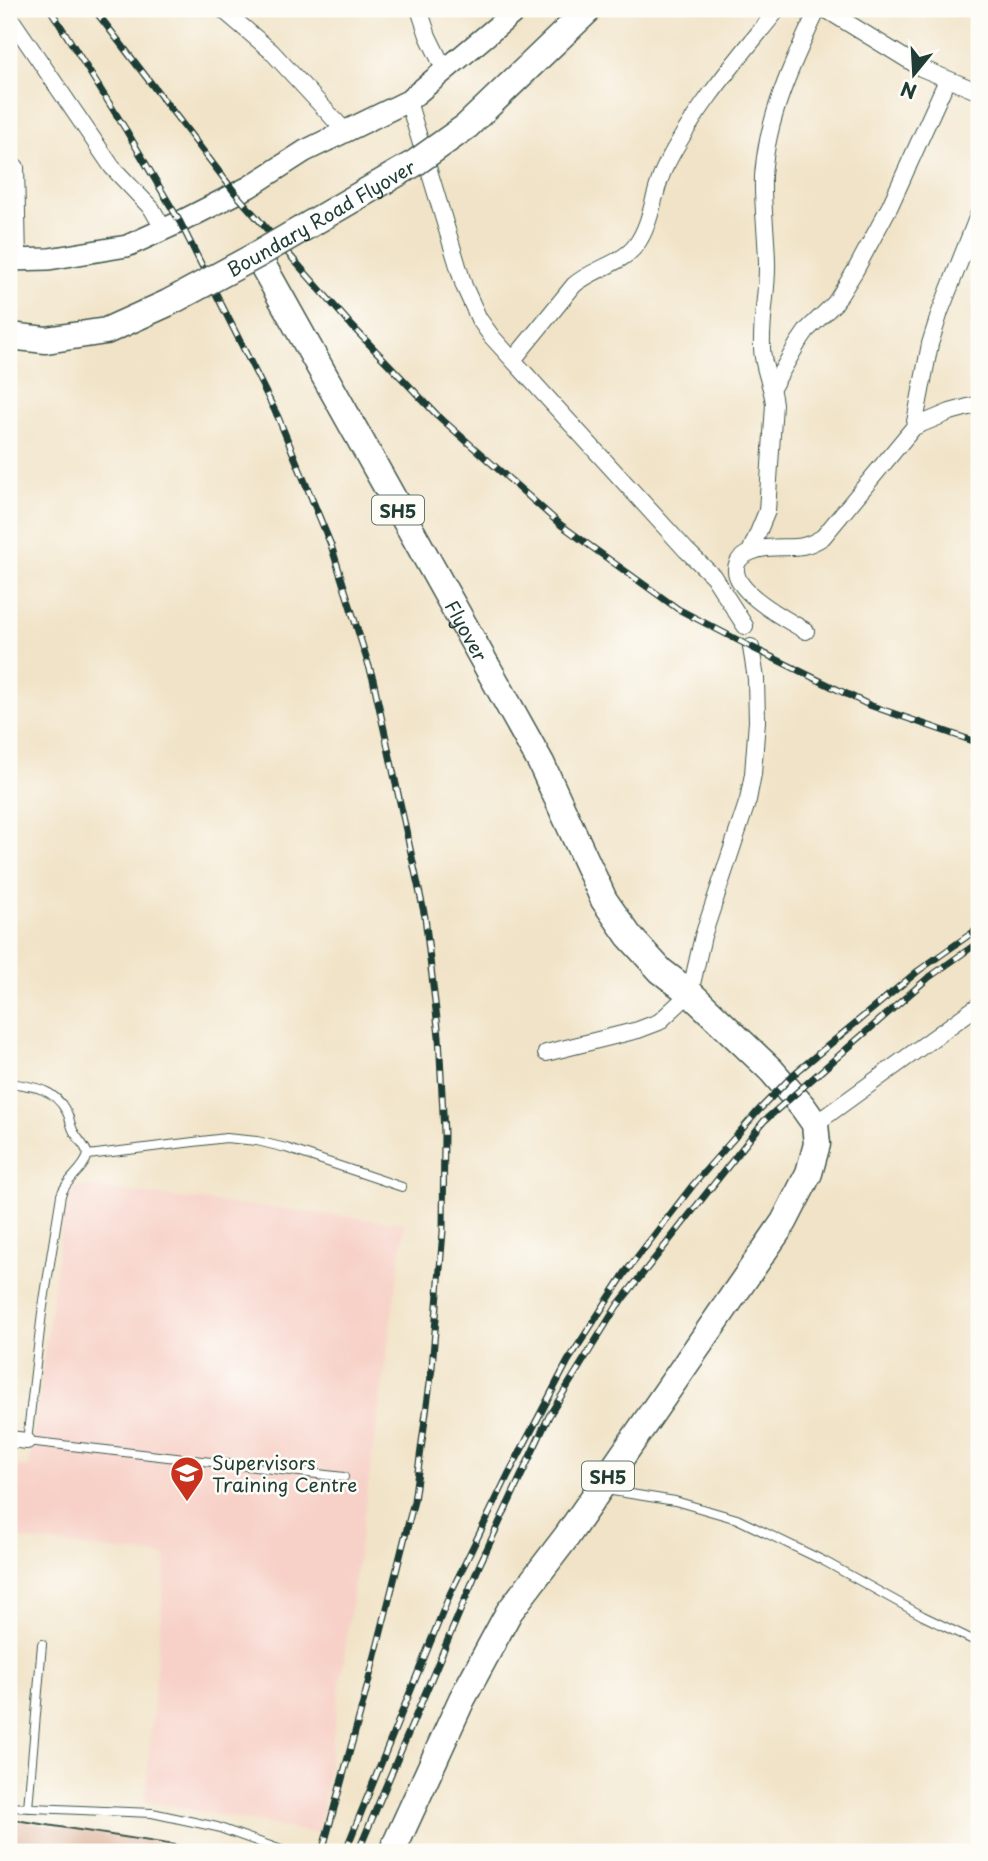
<svg xmlns="http://www.w3.org/2000/svg" width="988" height="1861" viewBox="0 0 988 1861" font-family="'Playpen Sans',sans-serif">
<style>
.built{fill:#f7d1c8}
.building{fill:#d7a386}
.lines{fill:none;stroke-linecap:round;stroke-linejoin:round}
.service-casing{stroke:#3e564a;stroke-width:10}
.minor-casing{stroke:#3e564a;stroke-width:18}
.tertiary-casing{stroke:#3e564a;stroke-width:24}
.primary-casing{stroke:#3e564a;stroke-width:29}
.service{stroke:#fff;stroke-width:8}
.minor{stroke:#fff;stroke-width:16}
.tertiary{stroke:#fff;stroke-width:21}
.primary{stroke:#fff;stroke-width:26}
.rail-casing{stroke:#1f3d34;stroke-width:7}
.rail{stroke:#fdfcf7;stroke-width:4.5;stroke-dasharray:13;stroke-linecap:butt}
.primary-bridge-casing{stroke:#3e564a;stroke-width:29;stroke-linecap:butt}
.primary-bridge{stroke:#fff;stroke-width:26}
.labels{text-anchor:middle;dominant-baseline:central;stroke-width:5;stroke-linejoin:round;paint-order:stroke}
.shield{fill:#fdfcf7;stroke:#62766e;stroke-width:2}
.shield-label{font-size:18px;font-weight:bold;fill:#1f3d34}
.street-label{font-size:19px;fill:#1f3d34;stroke:#fdfcf7}
.poi-label{font-size:19px;fill:#1f3d34;stroke:#fdfcf7;text-anchor:start}
</style>
<rect width="100%" height="100%" fill="#fdfcf7"/>
<filter id="ink" filterUnits="userSpaceOnUse"><feTurbulence type="fractalNoise" baseFrequency=".0143" numOctaves="2"/><feDisplacementMap in="SourceGraphic" scale="14" xChannelSelector="R" yChannelSelector="G"/><feConvolveMatrix kernelMatrix="1 2 1 2 8 2 1 2 1" color-interpolation-filters="sRGB"/></filter>
<filter id="wash" filterUnits="userSpaceOnUse"><feTurbulence type="fractalNoise" baseFrequency=".00686" numOctaves="4" result="noise"/><feDisplacementMap in="SourceGraphic" scale="28" xChannelSelector="R" yChannelSelector="G"/><feGaussianBlur stdDeviation="1.57" result="paint"/><feColorMatrix in="noise" values="0 0 0 0 0 0 0 0 0 0 0 0 0 0 0 0 0 1.4 0 .05"/><feComposite in="paint" operator="in"/></filter>
<g filter="url(#wash)">
<rect width="100%" height="100%" fill="#f1e3c7"/>
<path class="built" d="M67 1185 405 1223 319 1834 145 1801 166 1556 9 1538V1466L29 1468Z"/>
<g id="blocks">
<path class="building" d="M9 1819 175 1845V1852H9Z"/>
</g>
</g>
<g filter="url(#ink)">
<use href="#blocks" fill-opacity="0" stroke="#3e564a" stroke-width="2"/>
<g class="lines">
<g class="service-casing">
<path id="service" d="M9 1083C32 1086 54 1088 66 1111 70 1117 70 1125 74 1132 79 1141 86 1146 88 1155 83 1172 67 1177 61 1195L42 1313 27 1441 344 1477
M88 1155 226 1138 257 1141 286 1148 402 1187
M606 1490 675 1501 737 1519 824 1561 923 1616 979 1643
M9 1807 152 1813 217 1827 287 1852
M28 1808 42 1644"/>
</g>
<g class="minor-casing">
<path id="minor" d="M222 9 271 51 345 131
M419 9 428 36 445 71
M825 9 921 68 979 92
M9 16 112 167 152 209 164 230
M408 101 464 286 479 319 492 337 686 550 713 576 745 626
M16 167 18 260
M513 360 574 285C592 269 622 264 636 245 653 222 653 189 666 165 695 108 738 59 778 9
M772 388 798 343 807 330 835 303 855 271 890 206 947 80
M914 427 930 344 940 312 979 213
M750 552 767 511 774 404C772 384 762 367 762 347 761 320 767 293 767 267 767 236 762 206 763 176 767 117 793 61 818 9
M806 631C789 621 724 588 738 562 742 554 757 549 766 548 790 545 800 552 823 537L914 427 950 412 979 404
M546 1053 638 1030 659 1022 690 993 703 936 748 800 753 774 757 721 756 679 751 647
M815 1124 979 1005
M9 1439 27 1441"/>
</g>
<g class="tertiary-casing">
<path id="tertiary" d="M9 260 49 259 127 246 180 222 249 187 305 151 408 101 518 9"/>
</g>
<g class="primary-casing">
<g id="primary">
<path id="s1" d="M257 255 541 763 604 900 629 936 661 971 690 993 771 1070 803 1107 815 1124 817 1144 809 1173 784 1222 567 1536 509 1612 462 1699 392 1852"/>
</g>
</g>
<use href="#service" class="service"/>
<use href="#minor" class="minor"/>
<use href="#tertiary" class="tertiary"/>
<use href="#primary" class="primary"/>
<g class="rail-casing">
<path id="rail" d="M50 9 126 130 180 222 278 417 331 545 373 679 425 917 439 1036 444 1133 443 1231 432 1368 414 1501 363 1703 322 1852
M94 9 236 194 352 326 437 415 561 525 678 609 751 647 869 705 979 743
M345 1852 450 1594 508 1475 568 1361 625 1273 693 1185 758 1111 794 1074 918 971 979 928
M358 1852 480 1564 549 1416 617 1306 764 1121 928 978 979 942"/>
</g>
<use href="#rail" class="rail"/>
<g class="primary-bridge-casing">
<g id="primary-bridge">
<path id="s2" d="M9 336 46 340 106 331 168 303 257 255 415 163 467 126 589 9"/>
</g>
</g>
<use href="#primary-bridge" class="primary-bridge"/>
</g>
</g>
<defs>
<g id="university-pin" transform="scale(1.75)"><path d="M0 17L-7.5 6A9.5 9.5 0 1 1 7.5 6Z" fill="#c8321e" stroke="#fdfcf7"/><path d="M0-5L7-2L0 1L-7-2ZM-4 1L0 2.5L4 1V4Q0 6-4 4Z" fill="#fff"/></g>
</defs>
<g fill-rule="evenodd">
<use href="#university-pin" x="187" y="1473"/>
</g>
<g class="labels">
<g class="shield">
<rect x="372" y="495.5" width="52" height="29" rx="5"/>
<rect x="582" y="1461.5" width="52" height="29" rx="5"/>
</g>
<g class="shield-label">
<text x="398" y="510">SH5</text>
<text x="608" y="1476">SH5</text>
</g>
<g class="street-label">
<text stroke="none"><textPath href="#s2" startOffset="341">Boundary Road Flyover</textPath></text>
<text stroke="none"><textPath href="#s1" startOffset="430">Flyover</textPath></text>
</g>
<g class="poi-label">
<text x="212" y="1462">Supervisors<tspan x="212" dy="22">Training Centre</tspan></text>
</g>
</g>
<rect width="988" height="1861" fill="none" stroke="#fdfcf7" stroke-width="35"/>
<g transform="translate(914 74) rotate(198)" stroke="#fdfcf7" stroke-width="5" paint-order="stroke">
<path d="M0-5L12 26L0 18L-12 26Z" fill="#1f3d34"/>
<text y="-10" font-size="19" font-weight="bold" text-anchor="middle" fill="#1f3d34">N</text>
</g>
</svg>
